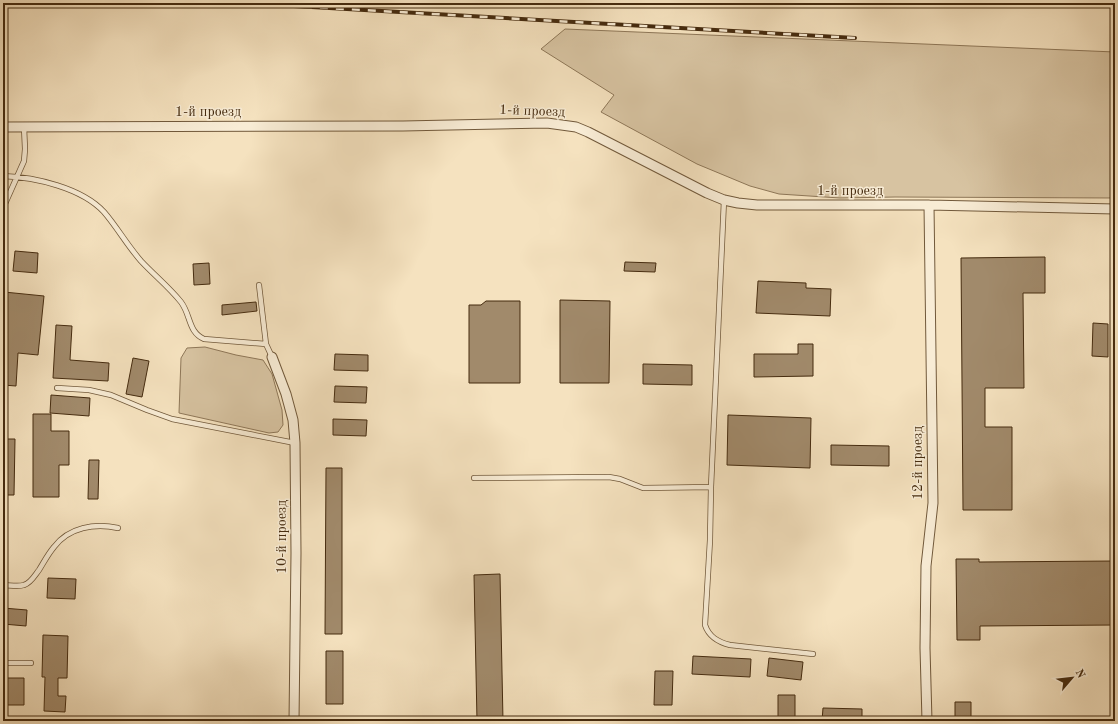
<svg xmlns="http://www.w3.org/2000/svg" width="1118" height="724" viewBox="0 0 1118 724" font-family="'Old Standard TT',serif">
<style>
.green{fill:#d7c3a1;stroke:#8e7758}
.building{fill:#a18a6b;stroke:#452b0f}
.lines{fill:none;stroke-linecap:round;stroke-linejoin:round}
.service-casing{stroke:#71593b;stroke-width:6}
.minor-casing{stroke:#71593b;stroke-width:11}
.service{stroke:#f8ecd5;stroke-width:4.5}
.minor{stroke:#f8ecd5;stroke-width:9}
.rail-casing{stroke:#452b0f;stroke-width:4}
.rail{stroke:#f8ecd5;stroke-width:2.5;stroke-dasharray:8;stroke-linecap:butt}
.labels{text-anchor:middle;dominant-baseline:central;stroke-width:3;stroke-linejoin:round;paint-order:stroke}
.street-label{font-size:14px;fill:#452b0f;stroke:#f8ecd5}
</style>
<rect width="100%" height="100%" fill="#f5e2bf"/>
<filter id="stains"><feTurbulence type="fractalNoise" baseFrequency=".005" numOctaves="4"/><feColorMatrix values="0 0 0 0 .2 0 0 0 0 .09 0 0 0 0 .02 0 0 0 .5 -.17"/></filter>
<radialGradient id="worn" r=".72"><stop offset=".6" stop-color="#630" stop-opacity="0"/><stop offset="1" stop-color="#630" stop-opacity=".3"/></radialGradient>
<path class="green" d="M565 29 1115 52V198L895 197 840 198 779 194 750 186 697 164 601 112 614 95 541 49Z
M205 347 236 355 263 360 272 374 282 410 283 425 278 432 269 433 179 413 181 358 187 348Z"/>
<path class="building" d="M15 251 38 253 37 273 13 271Z
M1045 257V293H1023L1024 388H985V427H1012V510H963L961 258Z
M625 262 656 263 655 272 624 271Z
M209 263 210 284 194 285 193 264Z
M758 281 806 283V288L831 289 830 316 756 313Z
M4 292 44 296 38 355 18 353 16 386 3 385Z
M560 300 610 301 609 383H560Z
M486 301H520V383H469V305H481Z
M256 302 257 311 222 315V305Z
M1093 323 1108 324V357L1092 356Z
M56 325 72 326 70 360 109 363 108 381 53 378Z
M798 344H813V376L754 377V354H798Z
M335 354 368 355V371L334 370Z
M133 358 149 361 142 397 126 394Z
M643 364 692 365V385L643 384Z
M335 386 367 387 366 403 334 402Z
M51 395 90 398 89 416 50 413Z
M33 414H51V431H69V465H59V497H33Z
M728 415 811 418 810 468 727 465Z
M333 419 367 420 366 436 333 435Z
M3 439H15L14 495H5V486H3Z
M831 445 889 446V466L831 465Z
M89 460H99L98 499H88Z
M326 468H342V634H325Z
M956 559H979V562L1115 561V625L980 626V640H957Z
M500 574 503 721H477L474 575Z
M48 578 76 579 75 599 47 598Z
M3 608 27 610 26 626 3 624Z
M43 635 68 636 67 678H58V696H66L65 712 44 711 45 677H42Z
M326 651H343V704H326Z
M693 656 751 659 750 677 692 674Z
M769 658 803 662 801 680 767 676Z
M655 671H673L672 705H654Z
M3 678H24V705H3Z
M778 695H795V721H778Z
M955 702H971V721H955Z
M823 708 862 709V721H822Z"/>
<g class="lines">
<g class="service-casing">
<path id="service" d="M3 176C35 177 82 188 104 212 117 227 127 245 141 261 154 275 169 287 181 302 191 315 188 332 204 339L266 344 272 357
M3 211 4 206 24 161 25 149 24 127
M259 285 266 344
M57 388 89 390 111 395 147 410 172 419 295 443
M474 478 609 477 620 479 643 488 711 487 724 200
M711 487 710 540 705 625C709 637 718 642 730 645L813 654
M3 585C9 585 18 587 24 585 31 583 35 575 39 570 44 562 48 554 54 547 69 527 95 523 118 528
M3 663H31"/>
</g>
<g class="minor-casing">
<path id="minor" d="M3 127 403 126 547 123 576 127 588 132 707 193 724 200 738 203 757 205H929L1115 209
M272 357 286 394 293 420 295 443 296 553 294 721
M927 721 925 648 926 566 933 503 929 205"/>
</g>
<use href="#service" class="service"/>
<use href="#minor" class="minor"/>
<g class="rail-casing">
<path id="rail" d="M240 3 855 38
M1033 3 1115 4"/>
</g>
<use href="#rail" class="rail"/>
</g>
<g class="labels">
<g class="street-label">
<text transform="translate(532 111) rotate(2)">1-й проезд</text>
<text x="208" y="112">1-й проезд</text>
<text x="850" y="191">1-й проезд</text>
<text transform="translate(918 463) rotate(-90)">12-й проезд</text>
<text transform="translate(282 537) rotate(-90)">10-й проезд</text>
</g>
</g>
<rect width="1118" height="724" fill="none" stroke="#f5e2bf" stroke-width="16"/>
<rect x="4" y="4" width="1110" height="716" fill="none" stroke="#452b0f" stroke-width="2"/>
<rect x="8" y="8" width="1102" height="708" fill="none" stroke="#452b0f"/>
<g transform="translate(1072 678) rotate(62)" stroke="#f8ecd5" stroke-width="3" paint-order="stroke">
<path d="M0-3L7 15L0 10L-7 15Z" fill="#452b0f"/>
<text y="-6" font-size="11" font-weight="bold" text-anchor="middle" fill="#452b0f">N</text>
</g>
<rect width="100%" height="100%" filter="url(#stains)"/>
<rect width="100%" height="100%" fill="url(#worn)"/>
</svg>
